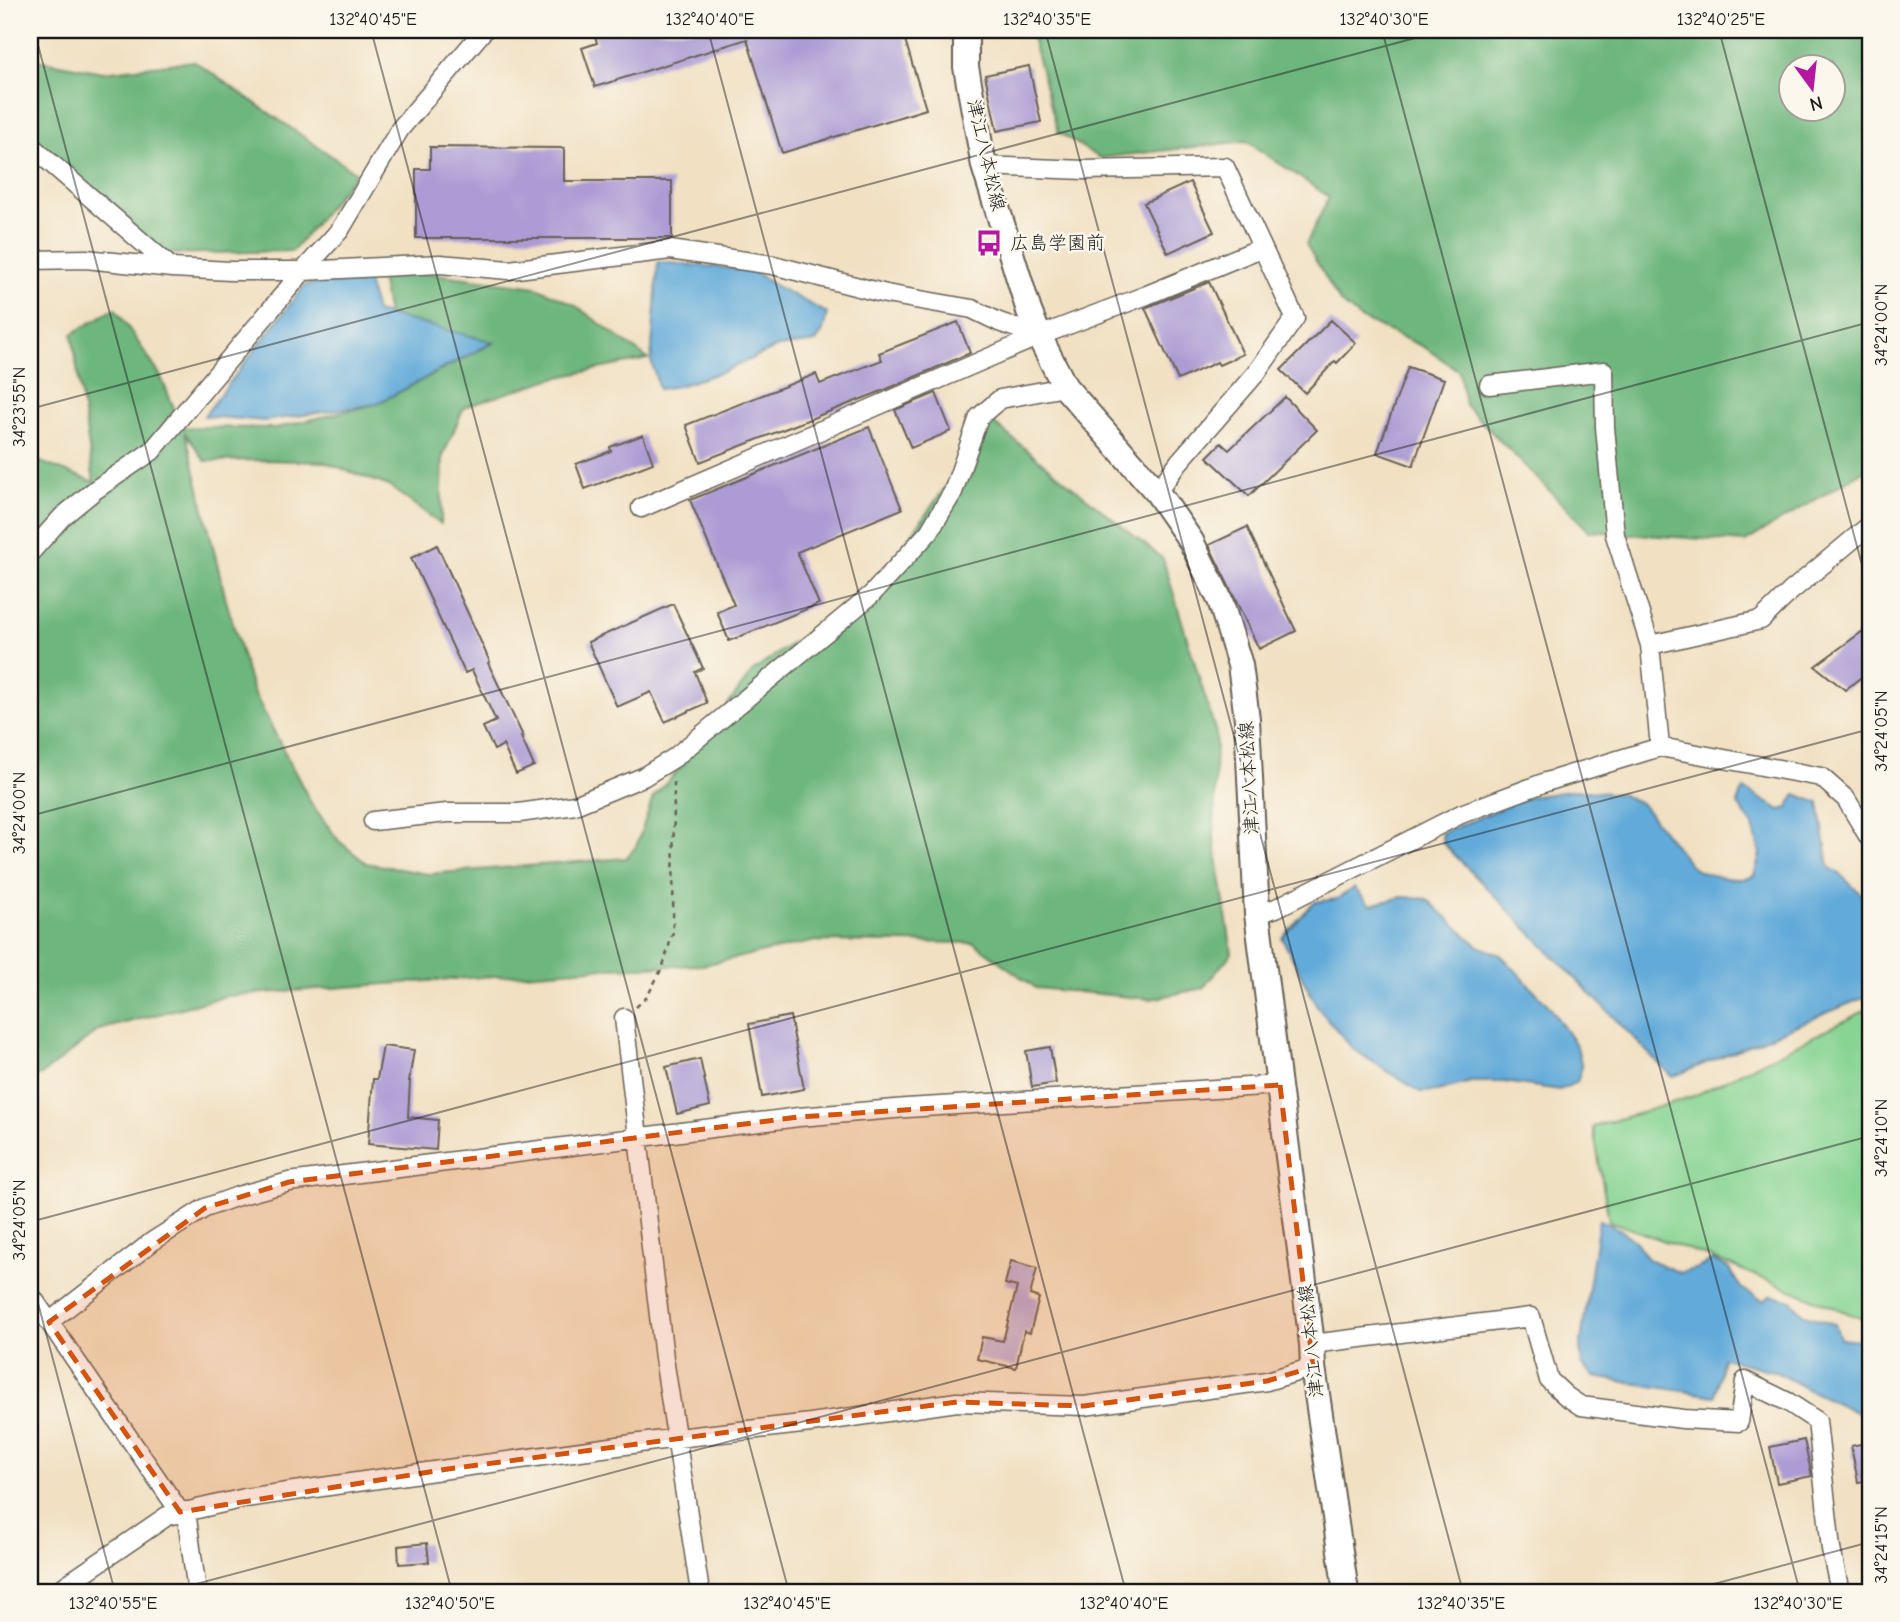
<svg xmlns="http://www.w3.org/2000/svg" width="1900" height="1622" viewBox="0 0 1900 1622" font-family="'Comic Neue','Klee One',sans-serif">
<style>
.green{fill:#87d493;stroke:#527858;stroke-width:2}
.forest{fill:#6db67d;stroke:#44694c;stroke-width:2;fill-rule:evenodd}
.water{fill:#62aad9;stroke:#3f637a;stroke-width:2}
.building{fill:#ac9bd4}
.lines{fill:none;stroke-linecap:round;stroke-linejoin:round}
.minor-casing{stroke:#676156;stroke-width:21}
.secondary-casing{stroke:#676156;stroke-width:28}
.path{stroke:#676156;stroke-width:2.5;stroke-dasharray:5 5;stroke-linecap:butt}
.minor{stroke:#fff;stroke-width:18}
.secondary{stroke:#fff;stroke-width:24}
.marked{fill:#d4530e;fill-opacity:0.2;stroke:#d4530e;stroke-width:5;stroke-dasharray:14 9;stroke-linejoin:round}
.ticks{fill:none;stroke:#1c1c1c;stroke-width:2;stroke-opacity:0.45}
.labels{text-anchor:middle;dominant-baseline:central;stroke-width:5;stroke-linejoin:round;paint-order:stroke}
.street-label{font-size:19px;fill:#1c1c1c;stroke:#fbf7ec}
.poi-label{font-size:19px;fill:#1c1c1c;stroke:#fbf7ec;text-anchor:start}
.neatline{fill:none;stroke:#1c1c1c;stroke-width:2.5}
.ticks-label{font-size:18px;text-anchor:middle;fill:#1c1c1c}
</style>
<rect width="100%" height="100%" fill="#fbf7ec"/>
<filter id="ink" filterUnits="userSpaceOnUse"><feTurbulence type="fractalNoise" baseFrequency=".0143" numOctaves="2"/><feDisplacementMap in="SourceGraphic" scale="14" xChannelSelector="R" yChannelSelector="G"/><feConvolveMatrix kernelMatrix="1 2 1 2 8 2 1 2 1" color-interpolation-filters="sRGB"/></filter>
<filter id="wash" filterUnits="userSpaceOnUse"><feTurbulence type="fractalNoise" baseFrequency=".00686" numOctaves="4" result="noise"/><feDisplacementMap in="SourceGraphic" scale="28" xChannelSelector="R" yChannelSelector="G"/><feGaussianBlur stdDeviation="1.57" result="paint"/><feColorMatrix in="noise" values="0 0 0 0 0 0 0 0 0 0 0 0 0 0 0 0 0 1.4 0 .05"/><feComposite in="paint" operator="in"/></filter>
<g filter="url(#wash)">
<rect width="100%" height="100%" fill="#f1e0c2"/>
<path class="green" d="M1870 1008V1322L1715 1259 1609 1221 1593 1127 1694 1096Z"/>
<path class="forest" d="M1030 30H1870V467L1745 542 1589 531 1465 405 1459 371 1424 347 1361 319 1340 302 1306 244 1329 197 1246 141 1100 158 1058 132ZM1792 66H1834V108H1792Z
M31 59 103 72 194 61 356 173 293 251 156 254 30 136Z
M379 267 537 287 575 305 648 359 554 378 464 407 443 456 441 524 389 486 324 462 266 460 205 461 184 431 188 443 226 600 252 689 311 803 339 841 366 863 428 874 626 858 636 847 653 797 684 764 752 672 878 581 992 422 1163 559 1216 733 1214 838 1232 953 1203 988 1151 999 1036 988 974 943 816 941 703 965 605 968 226 996 99 1030 41 1075 30 1079V458L94 482 72 334 115 308 160 375 182 427 276 428 376 404 493 343 388 315Z"/>
<path class="water" d="M658 262 751 270 781 289 827 313 823 331 816 342 778 347 722 372 678 386 659 389 651 361Z
M367 279 376 312 494 342 376 404 264 421 204 416 305 285Z
M1744 789 1780 810 1788 808 1796 794 1819 803 1829 867 1840 874 1870 903V995L1672 1077 1443 843 1442 833 1529 797 1575 790 1620 794 1641 803 1692 867C1706 876 1738 883 1754 876L1760 854 1753 826 1737 803Z
M1354 888 1370 905 1402 897 1427 899 1478 946 1501 955 1549 1006 1577 1047 1582 1067 1577 1082 1560 1090 1504 1082H1471L1437 1091 1420 1092 1353 1049 1318 1008 1282 938 1314 902 1337 899Z
M1599 1220 1621 1230 1636 1242 1648 1259 1680 1273 1698 1268 1713 1260 1728 1268 1741 1288 1764 1301 1771 1295 1791 1301 1804 1315 1835 1324 1840 1338 1870 1341V1416L1858 1413 1807 1389 1776 1372 1723 1358 1715 1396 1594 1377 1582 1364 1580 1348Z"/>
<g id="blocks">
<path class="building" d="M593 30H902L926 109 782 153 747 39 595 87 582 48 597 43Z
M1029 66 1041 122 997 131 985 75Z
M430 147 564 148V181H672V238H416V169H430Z
M1190 182 1214 232 1168 253 1144 203Z
M1209 282 1243 354 1219 365 1217 362 1178 380 1145 308Z
M1331 320 1356 343 1337 363 1335 361 1305 393 1281 370Z
M958 322 970 353 887 389 700 462 686 425 816 374 820 384 882 360 879 353Z
M1408 367 1444 379 1413 466 1377 453Z
M936 393 951 431 911 448 895 410Z
M1285 397 1317 430 1249 496 1207 457 1221 443 1229 450Z
M869 427 902 509 797 552 819 604 729 641 717 612 734 605 690 500Z
M643 435 653 463 585 489 576 464 611 451 610 447Z
M1247 527 1296 631 1259 649 1209 545Z
M437 545 490 662 488 663 523 736 521 737 534 766 516 774 503 745 494 750 483 727 496 721 472 670 465 673 411 558Z
M673 604 703 668 695 672 707 703 665 722 651 692 617 707 588 642Z
M1870 626V670L1845 690 1815 666Z
M790 1016 804 1089 762 1097 749 1024Z
M383 1046 414 1050 409 1081H410L408 1117 438 1120 436 1150 368 1144 373 1079H377Z
M1050 1047 1056 1083 1032 1087 1026 1051Z
M700 1059 710 1106 677 1114 666 1067Z
M1011 1261 1037 1268 1030 1295 1039 1298 1030 1333 1024 1331 1016 1368 977 1359 982 1337 1003 1341 1017 1287 1005 1284Z
M1804 1440 1812 1476 1777 1483 1770 1447Z
M1870 1442V1480L1858 1482 1851 1446Z
M427 1543 429 1562 399 1564 398 1546Z"/>
</g>
</g>
<g filter="url(#ink)">
<use href="#blocks" fill-opacity="0" stroke="#676156" stroke-width="2"/>
<g class="lines">
<g class="minor-casing">
<path id="minor" d="M30 145 172 268
M984 166 1085 170 1225 167 1295 318 1257 372 1179 462 1157 492
M30 260 86 259 172 268 231 271H303L440 264 509 270 670 250 773 265 886 294 972 309 999 322 1039 336
M1489 385 1604 371 1605 427 1615 535 1650 645 1660 747
M641 508 1039 336 1147 295 1261 248
M30 553 62 517 95 490 152 451 303 271 340 230 400 129 484 30
M1650 645 1761 620 1791 591 1870 525
M373 821 447 813H519L575 805 643 777 674 758 871 595 929 532 953 492 979 417 1000 399 1065 387
M1257 914 1276 908 1461 814 1546 782 1660 747 1821 777 1846 799 1870 839
M624 1018 664 1358 700 1592
M30 1294 180 1512
M49 1322 153 1241 205 1208 238 1196 289 1182 799 1117 907 1108 1280 1085
M1312 1344 1531 1317 1549 1380 1566 1396 1581 1406 1683 1419 1739 1422 1745 1381 1788 1402 1817 1421 1831 1549 1840 1592
M186 1511 197 1592
M56 1592 167 1516 245 1498 448 1469 677 1438 811 1423 957 1402 1084 1406 1267 1381 1313 1367"/>
</g>
<g class="secondary-casing">
<path id="secondary" d="M966 30V67L984 166 1029 311 1039 336 1065 387 1157 492 1191 541 1220 600 1240 665 1247 719 1257 914 1312 1344 1313 1367 1346 1592"/>
</g>
<path class="path" d="M636 1007 647 997 663 966 673 932 674 779"/>
<use href="#minor" class="minor"/>
<use href="#secondary" class="secondary"/>
</g>
</g>
<path class="marked" d="M1280 1085 1313 1367 1267 1381 1084 1406 957 1402 448 1469 180 1512 49 1322 205 1208 289 1182 799 1117Z"/>
<path class="ticks" d="M34 30 452 1592M371 30 789 1592M708 30 1126 1592M1045 30 1463 1592M1382 30 1800 1592M1719 30 1870 595M30 409 1445 30M30 816 1870 322M30 1222 1870 729M30 1273 115 1592M166 1592 1870 1136M1684 1592 1870 1542"/>
<defs>
<g id="bus-bare" transform="scale(2.1)"><path d="M-5-6H5V4H4V6H2V4H-2V6H-4V4H-5ZM-3.5-4V0h7V-4ZM-3.5 1.2v1.5H-2V1.2ZM2 1.2v1.5H3.5V1.2Z" fill="#b5179e" stroke="#fbf7ec" stroke-width="2.5" paint-order="stroke"/></g>
</defs>
<g fill-rule="evenodd">
<use href="#bus-bare" x="989" y="243"/>
</g>
<g class="labels">
<g class="street-label">
<text transform="translate(986 155) rotate(77)">津江八本松線</text>
<text transform="translate(1249 778) rotate(-93)">津江八本松線</text>
<text transform="translate(1311 1341) rotate(-96)">津江八本松線</text>
</g>
<g class="poi-label">
<text x="1010" y="243">広島学園前</text>
</g>
</g>
<rect width="1900" height="1622" fill="none" stroke="#fbf7ec" stroke-width="77"/>
<g transform="translate(1812 88) rotate(165)"><circle r="33" fill="#fbf7ec" stroke="#a29f99" stroke-width="2"/>
<path d="M0-5L12 26L0 18L-12 26Z" fill="#b5179e"/>
<text y="-10" font-size="19" font-weight="bold" text-anchor="middle" fill="#1c1c1c">N</text>
</g>
<rect x="38" y="38" width="1824" height="1546" class="neatline"/>
<g class="ticks-label">
<text x="373" y="25">132°40'45"E</text>
<text x="710" y="25">132°40'40"E</text>
<text x="1047" y="25">132°40'35"E</text>
<text x="1384" y="25">132°40'30"E</text>
<text x="1721" y="25">132°40'25"E</text>
<text transform="translate(1881 325) rotate(-90)" y="6">34°24'00"N</text>
<text transform="translate(19 407) rotate(-90)" y="6">34°23'55"N</text>
<text transform="translate(1881 731) rotate(-90)" y="6">34°24'05"N</text>
<text transform="translate(19 813) rotate(-90)" y="6">34°24'00"N</text>
<text transform="translate(1881 1138) rotate(-90)" y="6">34°24'10"N</text>
<text transform="translate(19 1220) rotate(-90)" y="6">34°24'05"N</text>
<text transform="translate(1881 1545) rotate(-90)" y="6">34°24'15"N</text>
<text x="113" y="1609">132°40'55"E</text>
<text x="450" y="1609">132°40'50"E</text>
<text x="787" y="1609">132°40'45"E</text>
<text x="1124" y="1609">132°40'40"E</text>
<text x="1461" y="1609">132°40'35"E</text>
<text x="1798" y="1609">132°40'30"E</text>
</g>
</svg>
